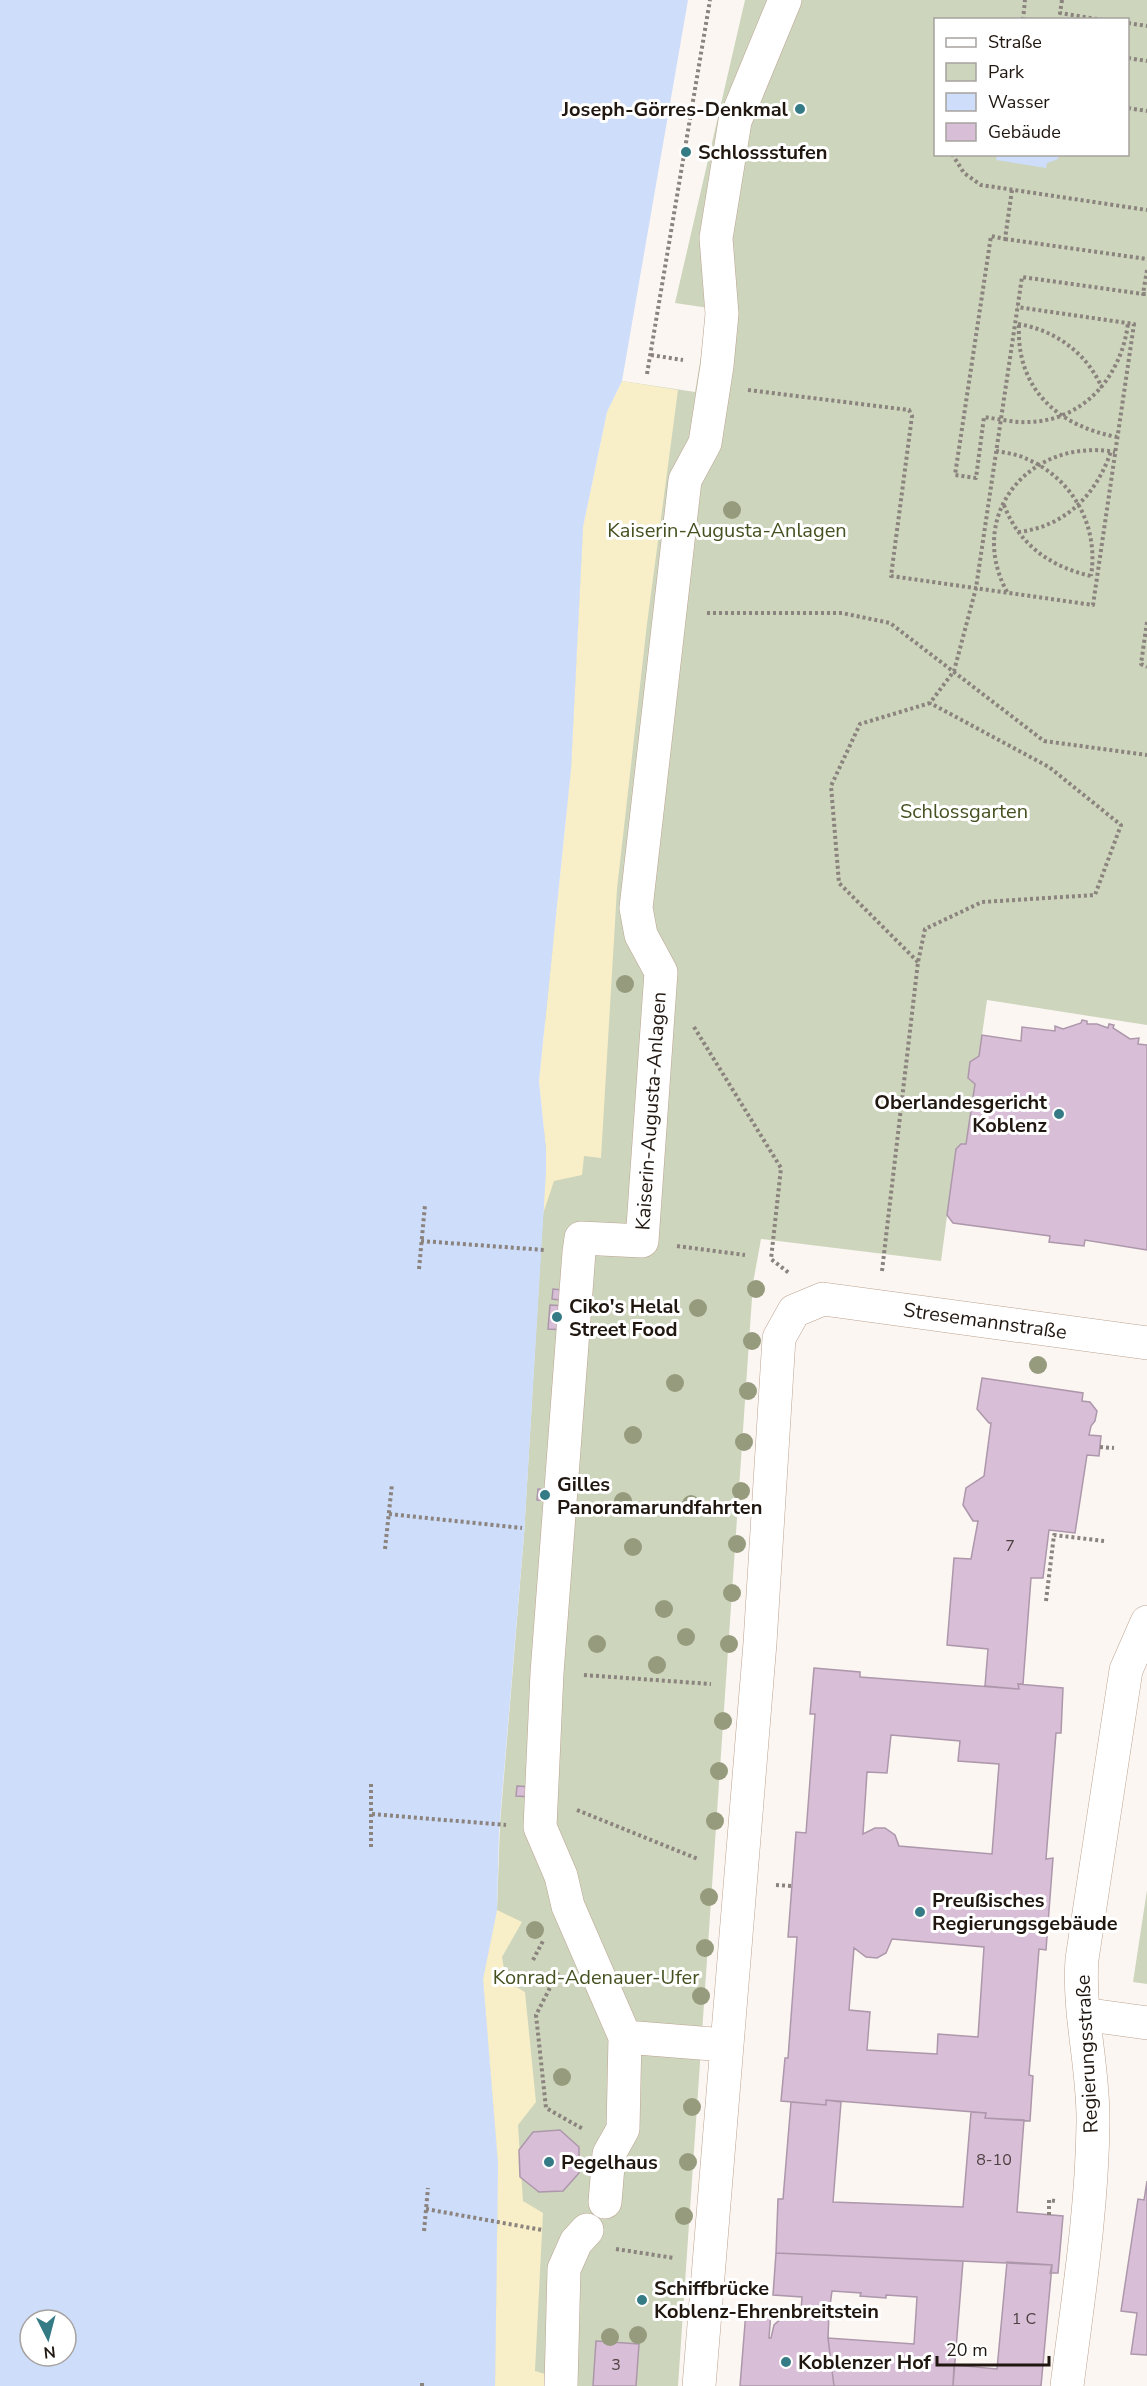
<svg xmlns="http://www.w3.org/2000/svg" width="1147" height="2386" viewBox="0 0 1147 2386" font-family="'Nunito Sans',sans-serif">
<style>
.green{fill:#cdd5bc;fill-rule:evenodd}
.sand{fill:#f8eec8}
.water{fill:#ceddfa;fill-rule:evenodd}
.building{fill:#d8bed6;stroke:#ad97ab;stroke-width:1.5;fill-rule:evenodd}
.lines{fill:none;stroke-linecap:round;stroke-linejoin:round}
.minor-casing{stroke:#bca391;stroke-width:34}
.path{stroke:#8b837e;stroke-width:4;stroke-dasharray:3 3;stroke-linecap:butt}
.minor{stroke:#fff;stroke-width:33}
.tree{fill:#979b7e}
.poi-dot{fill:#347b85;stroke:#fff;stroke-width:2}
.labels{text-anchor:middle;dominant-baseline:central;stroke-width:6;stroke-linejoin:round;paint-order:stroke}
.number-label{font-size:16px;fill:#4e4142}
.poi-label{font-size:20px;font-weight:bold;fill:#201710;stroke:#fff;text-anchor:start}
.park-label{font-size:20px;fill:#455120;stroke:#fff}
.street-label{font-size:20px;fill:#201710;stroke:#fff}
</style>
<rect width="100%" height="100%" fill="#fcf6f2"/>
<path class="green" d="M745 0H1147V1025L987 1000 979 1056 970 1062 968 1078 975 1084 966 1144 956 1149 941 1261 761 1239 753 1283 678 2386H495L498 2164 483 1979 497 1910 500 1824 524 1535 544 1196 545 1012 561 878 571 769 583 527 622 381 695 392 709 308 675 303ZM936 20H1128V154H936Z
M1147 1890V1984L1133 1982Z"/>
<path class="sand" d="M622 381 678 390 647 624 617 889 601 1158 584 1156 582 1175 554 1181 543 1214 546 1150 539 1081 571 769 583 527 607 412Z
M497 1910 522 1922 502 1957 506 1981 525 1992 536 2102 518 2125 523 2201 543 2213 535 2371 545 2374 544 2386H495L498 2164 483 1979Z"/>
<path class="water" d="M0 0H688L622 381 607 412 583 527 571 769 539 1081 546 1150V1172L524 1535 499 1831 497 1910 483 1979 498 2164 495 2386H0ZM30 2320H66V2356H30Z
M997 155V154L1061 155 1056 160 1047 163 1046 168 996 160Z"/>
<path class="building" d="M1082 1020 1087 1021V1024H1097L1108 1028 1109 1024 1114 1025 1113 1028 1130 1039 1139 1038 1138 1044 1147 1045V1250L1085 1240 1084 1246 1049 1242 1050 1236 953 1223 947 1215 956 1149 961 1144H966L975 1084 968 1078 970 1062 979 1056 982 1035 1021 1041 1022 1027 1055 1031V1026L1063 1029 1081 1023Z
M553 1289 570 1291 568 1301 552 1299Z
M550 1305 567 1306 564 1330 548 1329Z
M982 1378 1083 1393 1082 1401 1090 1402 1097 1411 1095 1421 1091 1426 1089 1435 1101 1436 1099 1456 1087 1455 1075 1533 1049 1530 1043 1578H1031L1023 1684H1018L1019 1689 985 1686 988 1649 947 1645 954 1558 971 1559 978 1521H973L963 1505 966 1488 984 1476 991 1423H989L977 1409Z
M538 1489 554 1491 553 1501 537 1500Z
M814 1668 860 1672V1677L1019 1689 1018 1684 1063 1688 1061 1733H1056L1046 1859 1053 1858 1046 1950 1039 1949 1029 2075 1033 2076 1030 2121 985 2118 986 2113 826 2100V2105L781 2101 785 2058H788L797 1937H788L796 1832 806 1833 815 1714H810ZM891 1735 960 1741 958 1761 999 1764 992 1854 899 1846 895 1835 885 1828H875L863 1834 867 1772 887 1773ZM892 1939 984 1947 978 2037 938 2034 937 2054 867 2050 870 2012 849 2010 854 1948 866 1957 877 1958 886 1953Z
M517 1786 533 1787 532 1797 516 1796Z
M826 2100 841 2102 833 2202 963 2207 971 2112 986 2113 985 2118 1024 2120 1017 2212 1063 2216 1058 2273H1050L1052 2265 776 2253 778 2199H783L791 2102 826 2105Z
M560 2130 579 2147V2173L563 2191 539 2192 520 2177 519 2150 533 2132Z
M1147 2181V2355L1131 2354 1137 2313 1121 2311 1138 2199 1144 2200Z
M776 2253 963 2261 953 2386H834L828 2338 914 2344 917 2297 886 2295V2298L860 2296 861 2293 832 2291 829 2313 801 2311 802 2297 773 2295Z
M1007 2262 1052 2265 1041 2386H953L954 2365 997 2369Z
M746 2311 771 2312 769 2338H771L774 2325 784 2316 801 2311 829 2313 828 2338 834 2386H740Z
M596 2341 639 2344 636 2386H593Z"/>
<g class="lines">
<g class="minor-casing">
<path id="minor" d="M1083 2014 1147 2023
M625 2037 725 2045
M605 2202 609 2154 623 2129 625 2037 568 1906 561 1876 540 1827 547 1673 579 1252 581 1238 642 1241 661 972 641 935 636 908 685 480 705 443 717 366 722 314 716 238 735 121 785 0
M561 2386 564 2269 576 2242 587 2230
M699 2386 760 1643 779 1338 794 1311 823 1299 1147 1343
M1067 2386C1078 2299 1092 2211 1093 2123 1094 2068 1078 2014 1082 1959L1126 1670 1147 1622"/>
</g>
<path class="path" d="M1062 0 1060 13 1103 20
M1023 20 1025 0
M1128 23 1147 26
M1128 58 1147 61
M1128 108 1147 111
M952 154 964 173 981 185 1147 210
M1012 190 1005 239 991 236 955 475 976 478 984 417C999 419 1015 423 1030 422 1085 420 1122 375 1128 323
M1005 239 1147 259
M1147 270 1143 294H1147
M1018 324C1055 330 1087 353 1102 388
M1019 325C1016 389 1058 426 1117 437
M651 355 683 360
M647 374 710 0
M748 390 909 410 912 416 891 576 1093 605 1134 324 1017 307
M996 451C1006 453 1017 454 1027 459 1073 479 1099 526 1091 576
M1004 505C1019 545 1051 567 1091 576
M1018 532C1065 527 1097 494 1111 451
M1007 592C965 514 1031 437 1115 452
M707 613H842L890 623 1044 741 1147 755
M1147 622 1141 664 1147 667
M918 962 839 883 831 786 860 724 930 703 954 671 976 588 1022 277 1143 294
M694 1027 781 1168 771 1259 789 1273
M421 1241 545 1250
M677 1246 745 1255
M419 1269 425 1205
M882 1271 918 962 925 929 982 902 1095 895 1121 825 1049 767 930 703
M1100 1447 1114 1448
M389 1514 522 1528
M385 1549 392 1484
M1046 1601 1054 1535 1104 1541
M584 1675 711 1684
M371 1784V1848
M577 1810 698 1859
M372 1814 506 1825
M776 1885 792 1886
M533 1960 544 1939
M558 1972 536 2015 546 2108 583 2129
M426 2209 542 2230
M1049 2215V2200L1055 2201
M424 2231 428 2188
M616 2249 674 2258
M422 2386V2383"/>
<use href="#minor" class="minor"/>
</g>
<g class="tree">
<circle cx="732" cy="510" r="9"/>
<circle cx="625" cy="984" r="9"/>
<circle cx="756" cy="1289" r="9"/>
<circle cx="698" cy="1308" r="9"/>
<circle cx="752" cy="1341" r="9"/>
<circle cx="1038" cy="1365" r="9"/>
<circle cx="675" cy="1383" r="9"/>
<circle cx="748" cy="1391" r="9"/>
<circle cx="633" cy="1435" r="9"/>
<circle cx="744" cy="1442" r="9"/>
<circle cx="741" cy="1491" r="9"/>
<circle cx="623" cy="1501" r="9"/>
<circle cx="691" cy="1504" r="9"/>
<circle cx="737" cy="1544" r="9"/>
<circle cx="633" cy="1547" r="9"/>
<circle cx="732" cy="1593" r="9"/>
<circle cx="664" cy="1609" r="9"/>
<circle cx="686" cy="1637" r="9"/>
<circle cx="597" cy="1644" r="9"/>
<circle cx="729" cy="1644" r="9"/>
<circle cx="657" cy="1665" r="9"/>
<circle cx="723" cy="1721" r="9"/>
<circle cx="719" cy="1771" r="9"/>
<circle cx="715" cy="1821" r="9"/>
<circle cx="709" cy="1897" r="9"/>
<circle cx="535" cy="1930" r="9"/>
<circle cx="705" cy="1948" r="9"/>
<circle cx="701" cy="1996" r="9"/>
<circle cx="562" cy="2077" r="9"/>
<circle cx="692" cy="2107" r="9"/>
<circle cx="688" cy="2162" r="9"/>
<circle cx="684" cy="2216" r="9"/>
<circle cx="638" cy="2335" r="9"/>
<circle cx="610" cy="2337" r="9"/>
</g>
<g class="poi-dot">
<circle cx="800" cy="109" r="6"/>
<circle cx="686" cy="152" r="6"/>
<circle cx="1059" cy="1114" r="6"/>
<circle cx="557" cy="1317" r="6"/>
<circle cx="545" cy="1495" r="6"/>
<circle cx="920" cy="1912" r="6"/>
<circle cx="549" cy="2162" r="6"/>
<circle cx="642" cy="2300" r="6"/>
<circle cx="786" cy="2362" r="6"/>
</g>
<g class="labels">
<g class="number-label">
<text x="1010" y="1546">7</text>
<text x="994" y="2160">8-10</text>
<text x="1024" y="2319">1 C</text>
<text x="616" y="2365">3</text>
</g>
<g class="poi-label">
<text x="788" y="109" text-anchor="end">Joseph-Görres-Denkmal</text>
<text x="698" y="152">Schlossstufen</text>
<text x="1047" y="1102" text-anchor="end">Oberlandesgericht<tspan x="1047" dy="23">Koblenz</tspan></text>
<text x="569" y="1306">Ciko's Helal<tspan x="569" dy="23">Street Food</tspan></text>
<text x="557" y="1484">Gilles<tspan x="557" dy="23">Panoramarundfahrten</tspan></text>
<text x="932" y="1900">Preußisches<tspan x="932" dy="23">Regierungsgebäude</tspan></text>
<text x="561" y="2162">Pegelhaus</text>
<text x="654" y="2288">Schiffbrücke<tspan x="654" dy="23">Koblenz-Ehrenbreitstein</tspan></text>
<text x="798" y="2362">Koblenzer Hof</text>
</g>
<g class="park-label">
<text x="727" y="530">Kaiserin-Augusta-Anlagen</text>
<text x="964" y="811">Schlossgarten</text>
<text x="596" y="1977">Konrad-Adenauer-Ufer</text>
</g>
<g class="street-label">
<text transform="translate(651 1111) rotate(-86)">Kaiserin-Augusta-Anlagen</text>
<text transform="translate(985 1321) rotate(8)">Stresemannstraße</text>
<text transform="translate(1087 2054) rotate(-93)">Regierungsstraße</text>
</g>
</g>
<rect x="934" y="18" width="195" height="138" fill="#ffffff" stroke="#a6a29f" stroke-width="1.5"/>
<rect x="946" y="38" width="30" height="9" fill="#ffffff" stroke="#a6a29f" stroke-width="1.5"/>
<text x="988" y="48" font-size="18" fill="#201710">Straße</text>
<rect x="946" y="63" width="30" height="18" fill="#cdd5bc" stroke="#a6a29f" stroke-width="1.5"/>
<text x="988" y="78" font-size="18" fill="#201710">Park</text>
<rect x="946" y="93" width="30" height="18" fill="#ceddfa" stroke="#a6a29f" stroke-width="1.5"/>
<text x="988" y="108" font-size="18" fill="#201710">Wasser</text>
<rect x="946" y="123" width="30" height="18" fill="#d8bed6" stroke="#a6a29f" stroke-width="1.5"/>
<text x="988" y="138" font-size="18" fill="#201710">Gebäude</text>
<g transform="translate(48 2338) rotate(174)"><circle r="28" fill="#ffffff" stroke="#a6a29f" stroke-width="1.5"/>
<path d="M0-4.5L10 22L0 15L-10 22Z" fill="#347b85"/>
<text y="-9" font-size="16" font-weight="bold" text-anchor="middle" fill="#201710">N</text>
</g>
<path d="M937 2356v9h112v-9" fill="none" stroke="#201710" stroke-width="3"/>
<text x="946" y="2356" font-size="18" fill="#201710" stroke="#ffffff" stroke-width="4.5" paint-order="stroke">20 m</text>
</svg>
